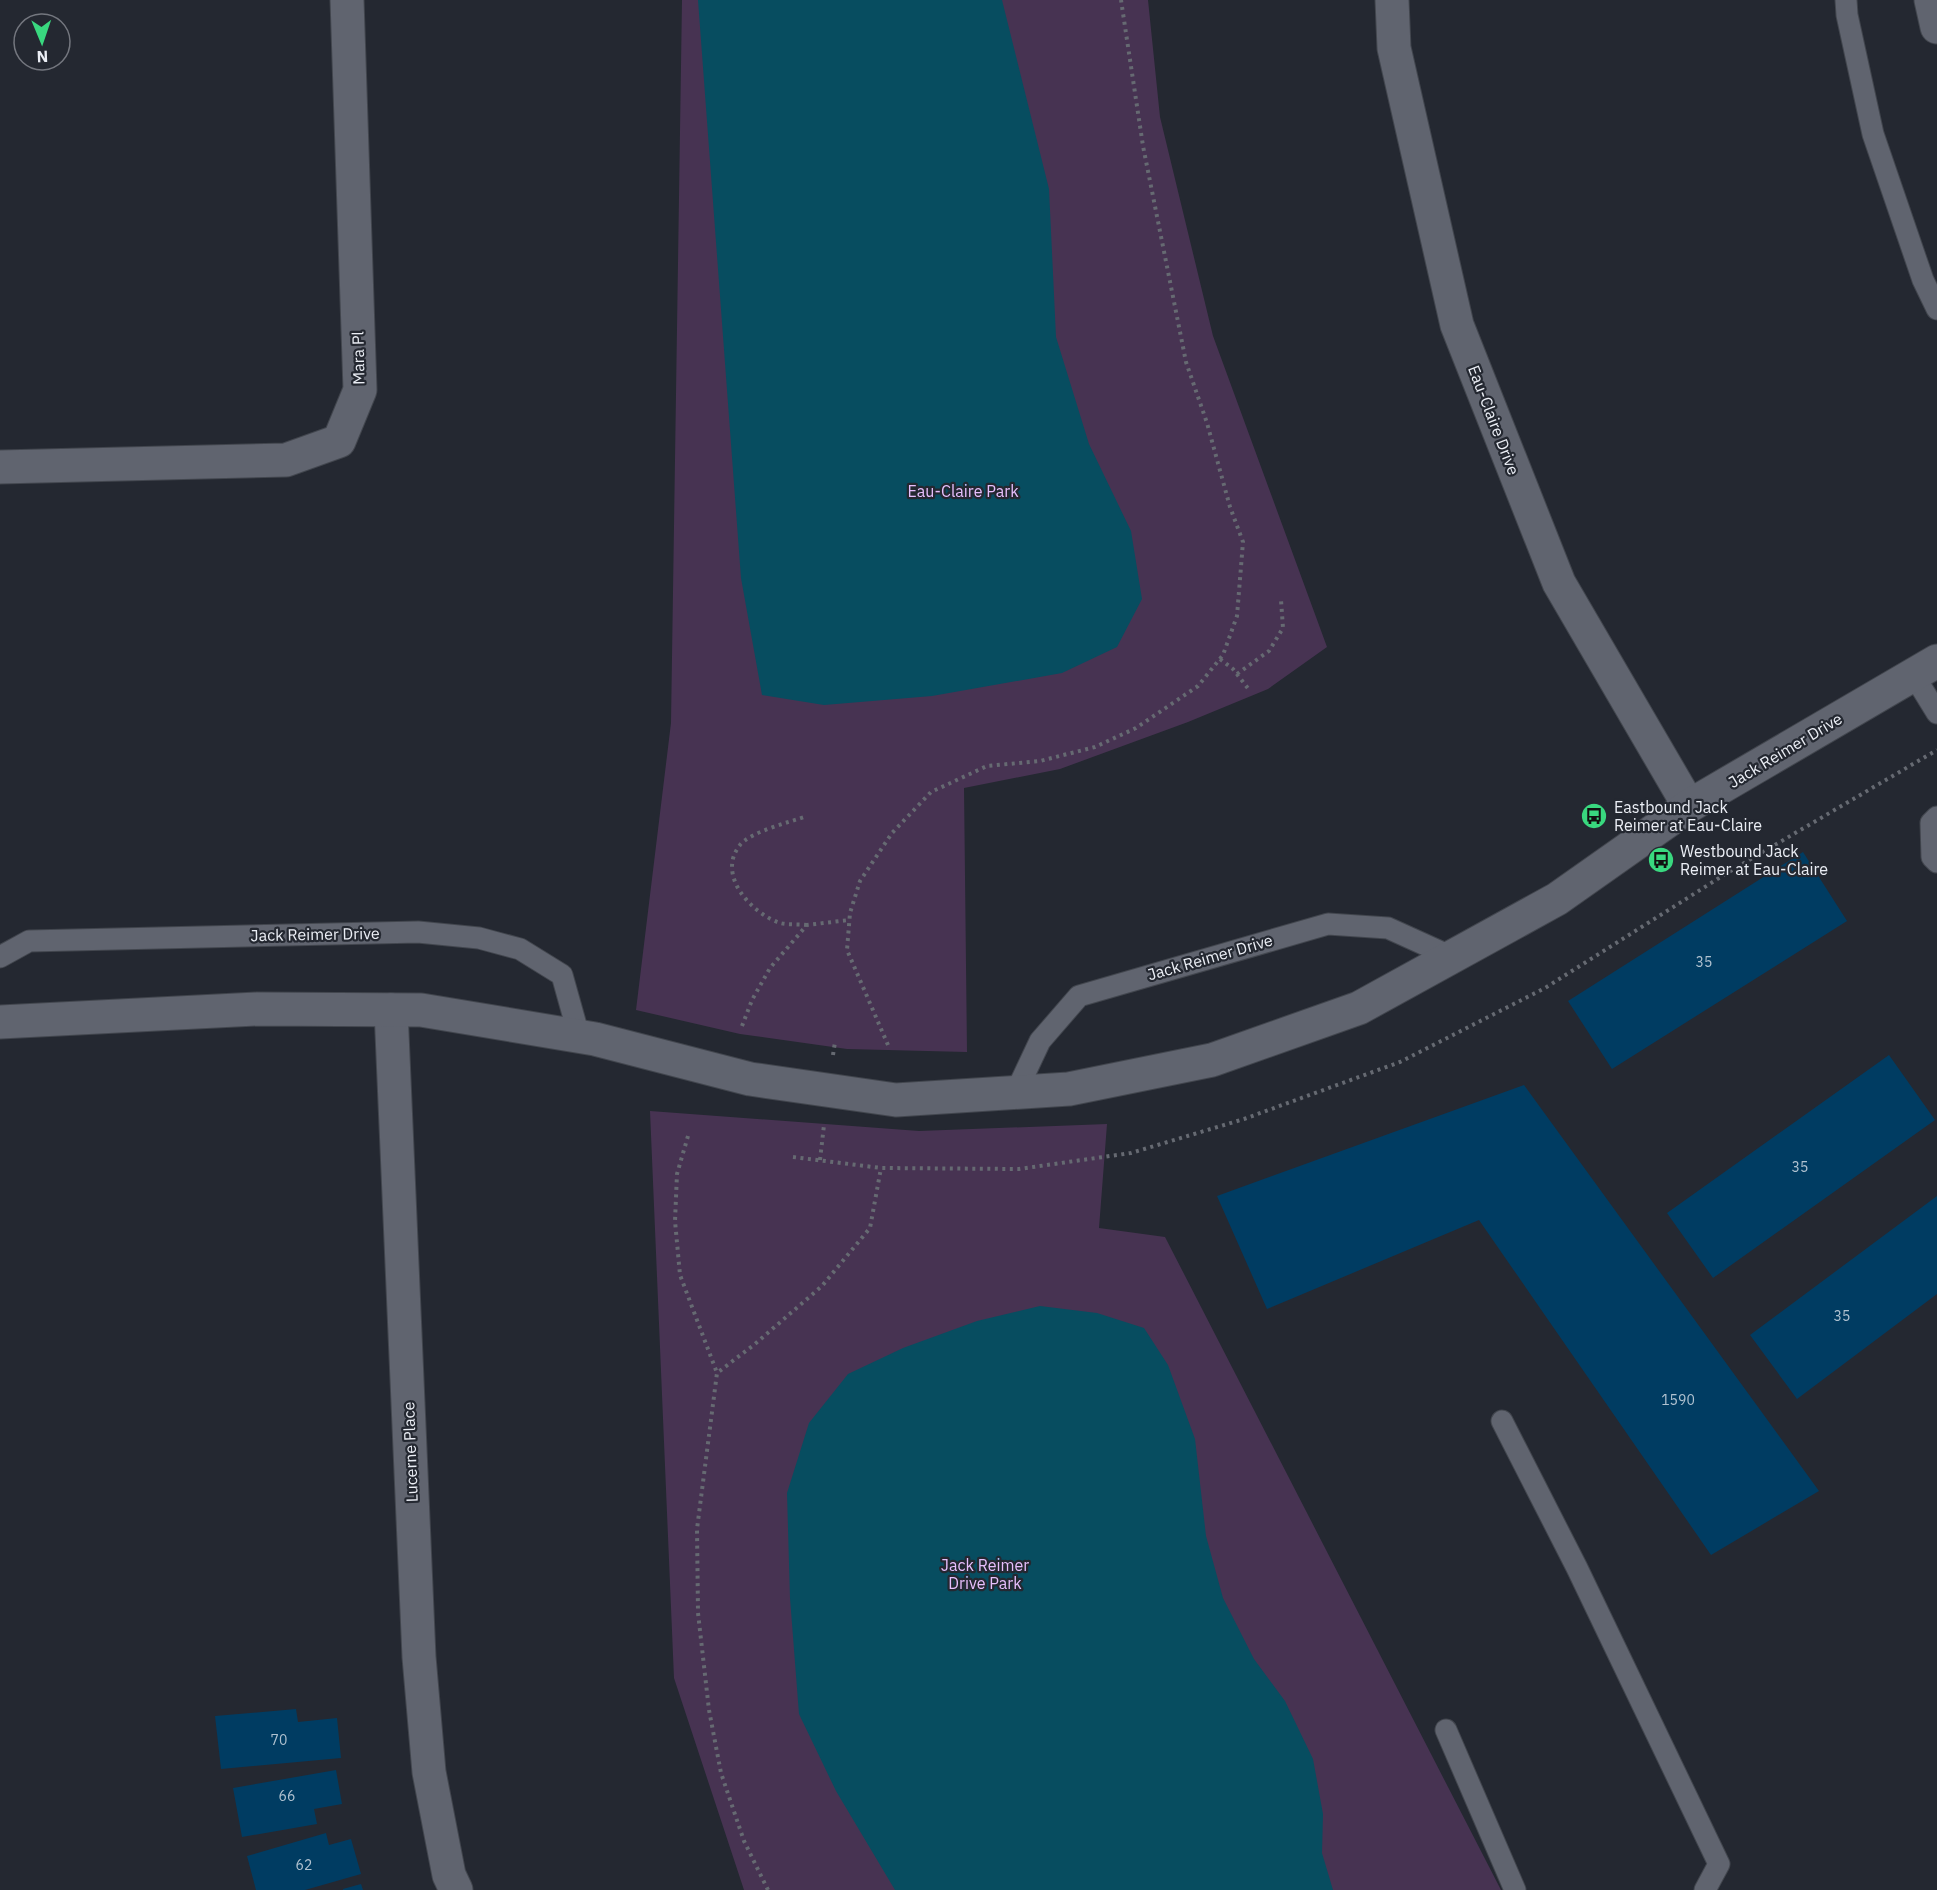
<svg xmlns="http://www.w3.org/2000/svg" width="1937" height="1890" viewBox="0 0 1937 1890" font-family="'IBM Plex Sans',sans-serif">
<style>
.green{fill:#473352}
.water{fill:#074d60}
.building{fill:#003c62}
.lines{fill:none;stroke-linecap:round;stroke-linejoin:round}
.service-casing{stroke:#42464e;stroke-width:23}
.minor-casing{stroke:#42464e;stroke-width:35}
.tertiary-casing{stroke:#42464e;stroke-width:35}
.path{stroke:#666a72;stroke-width:4;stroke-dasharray:3 4.5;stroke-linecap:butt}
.service{stroke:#60646f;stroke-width:21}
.minor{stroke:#60646f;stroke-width:33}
.tertiary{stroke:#60646f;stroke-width:33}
.labels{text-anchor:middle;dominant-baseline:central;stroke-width:4.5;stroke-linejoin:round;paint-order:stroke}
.number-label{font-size:14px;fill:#b0c2d0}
.street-label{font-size:16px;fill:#ebeef5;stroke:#242831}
.park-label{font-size:16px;fill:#e7bffd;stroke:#242831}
.poi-label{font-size:16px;fill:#ebeef5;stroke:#242831;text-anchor:start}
</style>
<rect width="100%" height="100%" fill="#242831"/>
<path class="green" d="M682 0H1148L1160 117 1213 336 1327 647 1268 689 1188 722 1060 769 964 788 967 1052 847 1049 740 1034 636 1010 671 723Z
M650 1111 919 1131 1107 1124 1099 1228 1165 1237 1501 1890H744L674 1678Z"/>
<path class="water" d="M698 0H1002L1049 189 1056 337 1089 444 1131 531 1142 599 1117 647 1062 673 932 696 824 705 762 695 741 578Z
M1040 1306 1097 1313 1144 1328 1168 1365 1195 1439 1206 1536 1223 1598 1254 1659 1285 1701 1313 1759 1323 1814 1322 1853 1333 1890H895L836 1791 799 1714 790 1598 787 1493 809 1423 848 1374 903 1348 977 1321Z"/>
<path class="building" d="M1803 852 1847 921 1612 1069 1568 1001Z
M1889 1055 1935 1120 1713 1278 1667 1213Z
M1524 1085 1819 1491 1711 1555 1479 1220 1267 1309 1217 1196Z
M1937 1196V1294L1797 1399 1750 1335Z
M296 1709 298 1722 337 1718 341 1758 221 1769 215 1716Z
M336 1770 342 1804 314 1809 317 1824 242 1837 233 1788Z
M326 1833 329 1845 351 1839 361 1874 305 1890H256L247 1856Z
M361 1884 363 1890H343V1889Z"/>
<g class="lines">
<g class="service-casing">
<path id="service" d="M1846 0 1847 15 1873 134 1923 280 1937 309
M1913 674 1937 713
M1937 817 1931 823 1932 857 1937 862
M0 957 29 941 418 932 479 938 520 949 562 975 579 1036
M1016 1092 1040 1041 1079 996 1328 924 1388 928 1452 957
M1502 1421 1577 1568 1719 1864 1705 1890
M1446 1730 1515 1890"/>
</g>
<g class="minor-casing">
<path id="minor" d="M1392 0 1394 48 1457 325 1559 583 1689 806
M1931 0 1937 27
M0 467 286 460 339 441 360 390 347 0
M391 1010 419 1657 429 1772 449 1875 456 1890"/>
</g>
<g class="tertiary-casing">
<path id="tertiary" d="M0 1022 257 1009 421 1010 595 1039 750 1079 896 1100 1069 1089 1212 1060 1359 1008 1557 899 1689 806 1937 661"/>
</g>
<path class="path" d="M1220 659 1233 669 1250 691
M1237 674 1269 651 1283 628 1281 600
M807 925C798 924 788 925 780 923 751 913 716 875 740 845 750 832 790 822 807 816
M742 1026 752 1000 770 968 807 925 849 920
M888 1045 847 950 850 913 860 881 892 833 931 792 987 766 1040 761 1095 747 1136 728 1198 686 1223 655 1237 616 1243 542 1230 507 1207 423 1186 362 1143 146 1121 0
M833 1055 835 1042
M688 1136 677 1174 675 1221 680 1275 717 1373
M793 1157 881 1168 1019 1169 1131 1153 1244 1119 1400 1062 1545 988 1727 873 1937 750
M820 1160 824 1125
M768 1890 744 1841 721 1773 709 1710 698 1613 697 1529 717 1373 755 1344 822 1286 870 1228 881 1168"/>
<use href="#service" class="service"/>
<use href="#minor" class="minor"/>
<use href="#tertiary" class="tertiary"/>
</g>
<defs>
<g id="bus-disc" transform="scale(1.35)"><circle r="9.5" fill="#39d87f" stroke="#242831"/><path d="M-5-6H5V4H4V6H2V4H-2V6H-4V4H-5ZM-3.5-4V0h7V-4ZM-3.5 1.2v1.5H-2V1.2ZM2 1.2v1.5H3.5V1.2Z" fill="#111"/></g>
</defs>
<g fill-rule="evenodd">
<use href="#bus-disc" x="1594" y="816"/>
<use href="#bus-disc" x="1661" y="860"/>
</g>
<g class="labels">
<g class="number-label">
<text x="1704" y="962">35</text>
<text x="1800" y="1167">35</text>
<text x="1842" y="1316">35</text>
<text x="1678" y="1400">1590</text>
<text x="279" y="1740">70</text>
<text x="287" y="1796">66</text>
<text x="304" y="1865">62</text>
</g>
<g class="street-label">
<text transform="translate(358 358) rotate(-91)">Mara Pl</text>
<text transform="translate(1494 420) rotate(69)">Eau-Claire Drive</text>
<text transform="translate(1785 750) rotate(-31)">Jack Reimer Drive</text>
<text transform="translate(315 934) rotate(-1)">Jack Reimer Drive</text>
<text transform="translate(1210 957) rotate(-16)">Jack Reimer Drive</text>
<text transform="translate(410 1452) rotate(-92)">Lucerne Place</text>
</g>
<g class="park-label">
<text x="963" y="491">Eau-Claire Park</text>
<text x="985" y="1565">Jack Reimer<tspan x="985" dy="18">Drive Park</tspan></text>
</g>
<g class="poi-label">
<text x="1614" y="807">Eastbound Jack<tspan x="1614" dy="18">Reimer at Eau-Claire</tspan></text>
<text x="1680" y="851">Westbound Jack<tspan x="1680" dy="18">Reimer at Eau-Claire</tspan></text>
</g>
</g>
<g transform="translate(42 42) rotate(178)"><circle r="28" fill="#242831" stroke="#74777f" stroke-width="1.5"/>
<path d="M0-4.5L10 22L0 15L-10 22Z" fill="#39d87f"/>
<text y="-9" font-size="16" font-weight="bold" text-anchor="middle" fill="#ebeef5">N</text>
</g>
</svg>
